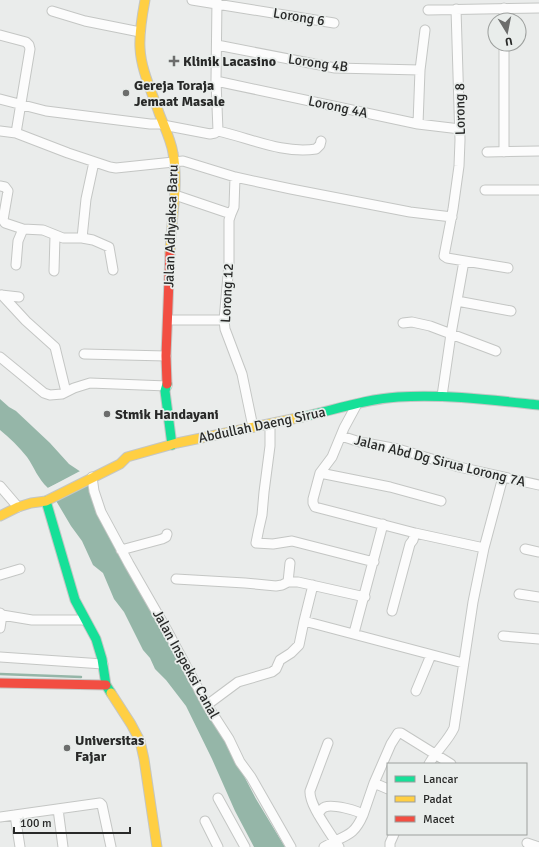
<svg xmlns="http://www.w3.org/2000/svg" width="539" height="847" viewBox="0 0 539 847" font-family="Signika,sans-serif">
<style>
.water{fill:#95b6a8}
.pier{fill:#eaeceb}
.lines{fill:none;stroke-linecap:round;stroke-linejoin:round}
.stream{stroke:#95b6a8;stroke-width:2.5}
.street-casing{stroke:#c4c6c4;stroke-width:11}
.fast-casing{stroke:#c4c6c4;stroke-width:11}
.slow-casing{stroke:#c4c6c4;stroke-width:11}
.jam-casing{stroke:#c4c6c4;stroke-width:11}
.street{stroke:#fcfcfc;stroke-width:9}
.fast{stroke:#16e098;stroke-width:9}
.slow{stroke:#ffcf43;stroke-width:9}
.jam{stroke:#f24e42;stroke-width:9}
.poi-dot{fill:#6c6d6c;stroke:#e9edeb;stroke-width:1.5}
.labels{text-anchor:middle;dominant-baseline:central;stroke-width:3.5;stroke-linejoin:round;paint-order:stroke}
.street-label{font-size:14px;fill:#282928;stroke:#e9edeb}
.poi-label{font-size:14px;font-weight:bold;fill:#282928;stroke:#e9edeb;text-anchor:start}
</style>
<rect width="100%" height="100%" fill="#eaeceb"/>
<path class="water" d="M0 399 9 407 16 411 50 443 69 464 81 472 48 488C38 479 34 467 27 457 19 447 10 438 0 430Z
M87 483 92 498 163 632 231 751 256 799 285 847H254L235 811 212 759 186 706 166 680 155 669 150 658 143 650 124 612 114 599 103 573 93 565 82 541 71 526 55 499Z"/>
<path class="pier" d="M82 470V473L49 490 46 489Z"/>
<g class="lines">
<path class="stream" d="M0 674 81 677"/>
<g class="street-casing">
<path id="street" d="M192 0 334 23
M504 8V20
M456 9 460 140 459 166 453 209 444 256 447 258 508 268
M428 10 539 8
M52 11 85 21 140 32
M0 35 26 42 29 45 30 49 16 133
M504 44V152
M217 45 335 68 420 70
M216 81 418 124 460 129
M0 99 46 111 150 124H162
M418 124 420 70 425 30
M163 125 210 134 215 133 218 131 216 81 217 0
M0 131 16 133 68 153 110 167 116 168 183 161 235 177 291 189 410 212 452 217
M218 131C250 138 282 154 316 149L320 145 321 141
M487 152 539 151
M0 186 5 187 8 191 3 220 5 223 23 229 43 230 63 238H82L86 199 94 162
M485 190H539
M175 195 231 214 229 220V264L224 320 225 329 242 374 253 427
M231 214 234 207 235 177
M82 238 93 240 109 247 113 270
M16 265 18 241 23 229
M54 271 55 236
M1 295 19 297
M2 295 26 321 55 347 66 392
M457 301 511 311
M168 320H224
M403 323 412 322 430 326 496 351
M84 354 166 356
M0 357 44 393 50 395 62 394 74 388 90 383 167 386
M442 396 451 334 464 261
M357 404 344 428 332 457 320 473 313 499V503L315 507 415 533 484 548
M270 424V446L264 492 262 515 259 528 256 543 273 544 292 541 374 562
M341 436 360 442 398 449 459 467 539 485
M320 473 390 487 441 501
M92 477 94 491 101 512 129 564 168 632 207 705 229 739 240 762 251 777 291 847
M0 486 18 507
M525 549 539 552
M121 550 162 539 166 537 167 534
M0 575 20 569
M176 579 245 583 276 586 282 585 288 582H298L365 597
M288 582 290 563
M313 585 304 621 463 663
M519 594 539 597
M392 611 410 544 413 540 415 533
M0 613 2 615 0 628
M2 615 32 620H85
M354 633 383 524
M503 636 539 639
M0 657 103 664
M416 691 431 655
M207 705 238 682 272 672 276 669 280 660 291 653 299 645 304 621
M429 764C436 751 448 741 454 728L473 602 484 548 503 477
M374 783 391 744 398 733H401L451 764
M218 798 245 847
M58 809 63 847
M318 814C320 811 322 808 325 807 332 804 358 810 363 815 356 831 351 834 335 841 328 829 309 805 310 791L328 743
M15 815 20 847
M363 815 374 783 388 789
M0 817 100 803 102 805 111 847
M205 821 218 847
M527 843 539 847
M324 847 335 841 339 847
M390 847V843L394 834"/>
</g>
<g class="fast-casing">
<path id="fast" d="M167 384 165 391 172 445
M302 417C334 410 366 399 398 397 445 394 492 400 539 405
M46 501 75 600 96 639 102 659 106 685 111 693"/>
</g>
<g class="slow-casing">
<path id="slow" d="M145 0C142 16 139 32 140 48 141 70 152 92 159 113 164 126 171 140 173 153 179 186 171 220 170 253
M0 516 18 507 31 503 46 501 120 464 127 457 177 443 302 417
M111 693 131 724 140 741 144 759 157 847"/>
</g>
<g class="jam-casing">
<path id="jam" d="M167 384 166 356 170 253
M0 683 106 685"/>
</g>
<use href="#street" class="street"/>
<use href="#fast" class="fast"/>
<use href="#slow" class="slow"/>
<use href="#jam" class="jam"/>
</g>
<g class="poi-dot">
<path d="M172 55h4v4h4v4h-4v4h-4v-4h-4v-4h4z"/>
<circle cx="126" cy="93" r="4"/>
<circle cx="107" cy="414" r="4"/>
<circle cx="67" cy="748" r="4"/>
</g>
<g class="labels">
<g class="street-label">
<text transform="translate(299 17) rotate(9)">Lorong 6</text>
<text transform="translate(318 63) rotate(8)">Lorong 4B</text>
<text transform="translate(338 107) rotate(12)">Lorong 4A</text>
<text transform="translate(460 109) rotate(-91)">Lorong 8</text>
<text transform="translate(171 226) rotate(-88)">Jalan Adhyaksa Baru</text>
<text transform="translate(227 293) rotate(-87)">Lorong 12</text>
<text transform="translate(262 425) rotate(-12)">Abdullah Daeng Sirua</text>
<text transform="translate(440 461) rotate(14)">Jalan Abd Dg Sirua Lorong 7A</text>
<text transform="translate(186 664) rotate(61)">Jalan Inspeksi Canal</text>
</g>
<g class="poi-label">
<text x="183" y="61">Klinik Lacasino</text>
<text x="134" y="85">Gereja Toraja<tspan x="134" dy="16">Jemaat Masale</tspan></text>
<text x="115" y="414">Stmik Handayani</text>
<text x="75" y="740">Universitas<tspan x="75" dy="16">Fajar</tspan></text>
</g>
</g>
<rect x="387" y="763" width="140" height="72" fill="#e9edeb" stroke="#9c9f9d"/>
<rect x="395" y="776" width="20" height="6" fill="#16e098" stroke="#9c9f9d"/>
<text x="423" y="783" font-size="12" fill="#282928">Lancar</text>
<rect x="395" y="796" width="20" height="6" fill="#ffcf43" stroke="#9c9f9d"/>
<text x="423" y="803" font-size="12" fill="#282928">Padat</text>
<rect x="395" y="816" width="20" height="6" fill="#f24e42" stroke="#9c9f9d"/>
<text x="423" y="823" font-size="12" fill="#282928">Macet</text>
<g transform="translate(507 32) rotate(170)"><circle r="19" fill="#e9edeb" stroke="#9c9f9d"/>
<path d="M0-3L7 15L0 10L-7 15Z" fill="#6c6d6c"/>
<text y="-6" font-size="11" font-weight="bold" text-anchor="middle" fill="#282928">U</text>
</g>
<path d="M14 827v6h116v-6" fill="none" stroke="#282928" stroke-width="2"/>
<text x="20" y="827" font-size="12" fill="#282928" stroke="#e9edeb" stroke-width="3" paint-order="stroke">100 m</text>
</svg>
